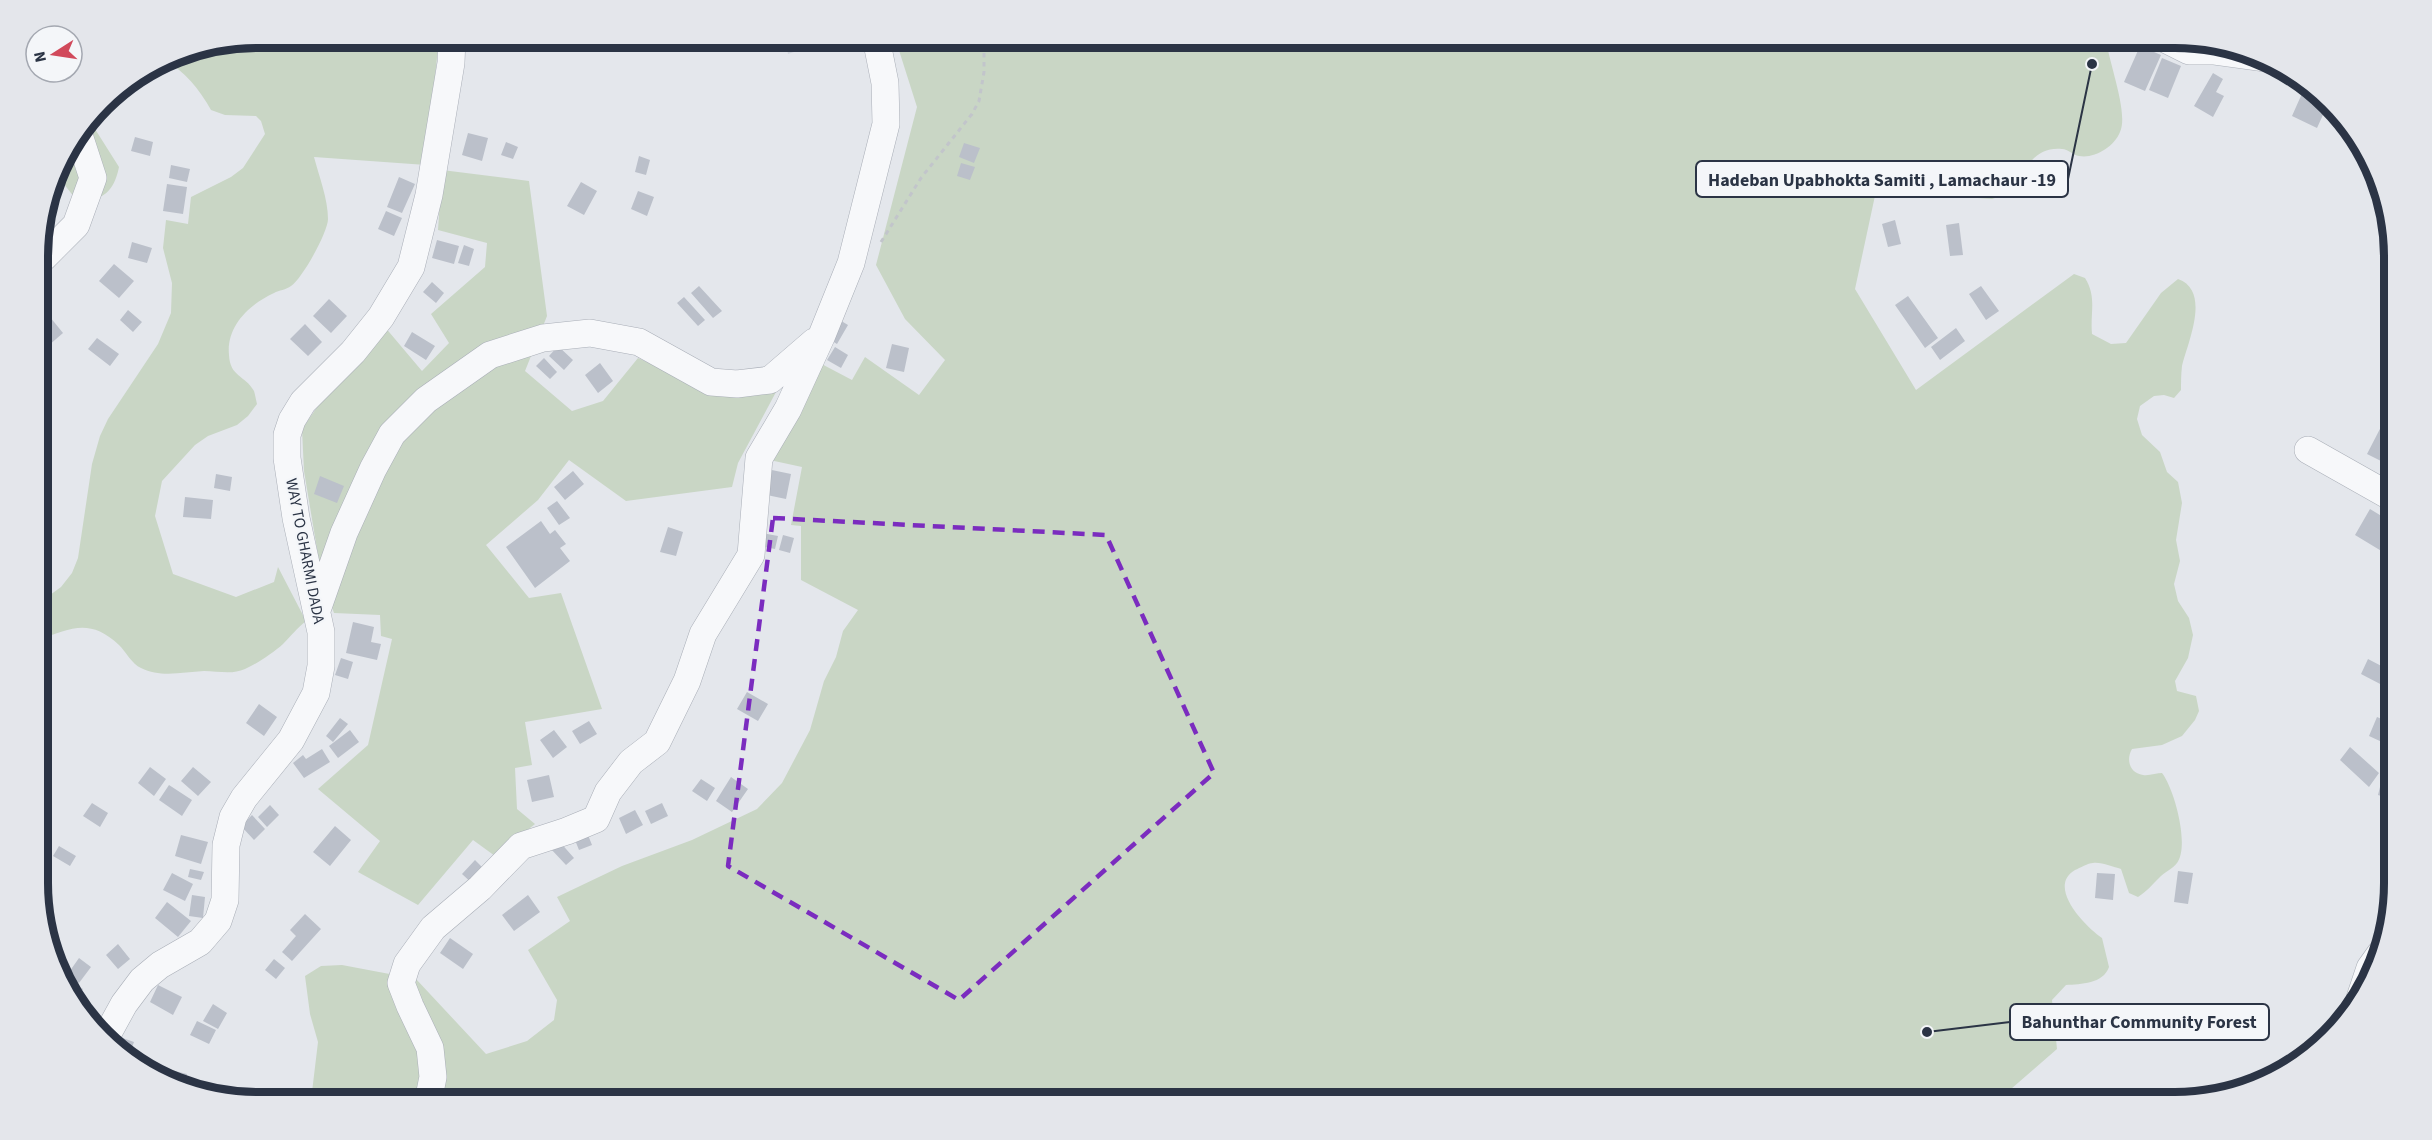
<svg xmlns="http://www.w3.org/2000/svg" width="2432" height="1140" viewBox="0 0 2432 1140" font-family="'Source Sans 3',sans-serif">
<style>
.built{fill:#d2d6de}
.green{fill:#c9d6c5}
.building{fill:#bbc0ca}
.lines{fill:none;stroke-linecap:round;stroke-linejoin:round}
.minor-casing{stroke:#a9aeb7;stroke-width:28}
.path{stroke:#c2c5cb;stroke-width:3;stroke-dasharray:4.5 4.5;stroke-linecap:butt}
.minor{stroke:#f7f8fa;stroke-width:27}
.marked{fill:none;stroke:#7b2cbf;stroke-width:4.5;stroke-dasharray:12 8;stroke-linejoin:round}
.labels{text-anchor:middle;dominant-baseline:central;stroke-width:4.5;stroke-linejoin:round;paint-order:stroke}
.street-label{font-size:16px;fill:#2b3445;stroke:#f4f6f9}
.rim{fill:none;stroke:#2b3445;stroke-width:8}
.leader{fill:none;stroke:#2b3445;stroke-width:2}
.callout-dot{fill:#2b3445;stroke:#f4f6f9;stroke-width:2}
.callout{fill:#f4f6f9;stroke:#2b3445;stroke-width:2}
.callout-label{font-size:18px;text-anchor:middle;font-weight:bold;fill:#2b3445}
</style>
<rect width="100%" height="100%" fill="#e4e7ec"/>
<path class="built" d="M785 38H835L788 54Z"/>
<path class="green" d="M257 38H439L426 165 314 157C319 176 328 199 328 219 328 232 302 279 291 286 286 290 279 290 274 293 250 304 226 326 229 355 230 377 245 375 254 391 255 394 256 400 257 404L248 416 237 425 208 436 195 445 162 481 155 516 173 574 236 597 274 582 278 567 306 621C297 628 291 636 283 644 273 653 258 663 245 669 232 675 218 671 204 671 183 672 161 678 141 668 132 664 126 652 119 645 90 618 71 628 39 640V603L61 587 72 573 78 558 92 464 100 436 108 419 158 344 171 313 172 283 163 248 166 220 188 224 191 197 231 177 243 168 265 134 261 121 256 116 225 115 211 110C200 90 184 70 164 60L173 54Z
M892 38H2106C2108 61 2129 113 2120 132 2114 147 2094 159 2079 156 2073 155 2068 149 2062 149 2039 146 2020 166 2024 188L1992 199 1876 191 1855 289 1916 390 2074 274 2085 278C2097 297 2090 313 2092 334L2111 344 2126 343 2161 293 2178 279C2212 291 2187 344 2182 366 2181 374 2181 383 2181 390L2174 398 2164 395 2154 396 2140 406 2137 419 2142 435 2160 452 2167 472 2178 482 2182 503 2176 540 2180 561 2174 584 2178 601 2189 618 2193 635 2188 658 2175 681 2177 691 2196 696 2199 711 2195 720 2182 736 2162 745 2132 749C2126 759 2129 773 2143 775 2149 776 2157 773 2162 773 2174 788 2190 846 2177 863 2173 869 2164 872 2159 878 2152 885 2147 891 2138 897L2129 893 2121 869C2113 867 2102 862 2093 863 2088 863 2080 868 2075 870 2046 887 2086 927 2102 938L2109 967C2103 984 2081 984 2066 985L2052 1000 2057 1049 1996 1102H463L460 1097 431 1102H316L312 1092 318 1042 310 1014 305 976 321 966 342 965 416 979 486 1054 527 1041 554 1020 557 1000 528 950 570 921 557 897 622 866 692 840 757 809 782 783 810 730 824 681 836 657 843 631 858 610 801 580V526L791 525 802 467 765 459 814 360 852 380 865 357 919 395 945 360 905 319 876 265 917 107 897 44Z
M94 116 95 129 119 167C114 192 103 200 78 202L60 179 56 176 60 160Z
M442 170 529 181 547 316 525 371 572 411 603 401 638 358 716 393 776 392 738 463 732 487 626 501 569 460 538 500 486 545 529 598 561 593 602 709 525 722 532 765 515 768 517 809 535 824 495 856 473 840 418 905 358 872 380 841 318 789 368 745 392 639 381 636 380 615 334 613 322 579 304 471 302 429 322 400 384 326 422 371 449 343 431 314 485 267 487 243 438 230Z"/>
<path class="building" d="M2140 46 2161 55 2145 91 2124 82Z
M2162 58 2181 66 2168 98 2149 90Z
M2213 73 2223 79 2216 92 2224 96 2213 117 2194 106Z
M2304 89 2327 106 2317 128 2292 116Z
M468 133 488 138 482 161 462 155Z
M135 137 153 142 150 156 131 151Z
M506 142 518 147 513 159 501 155Z
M964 143 980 148 974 163 959 157Z
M639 156 650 160 646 175 635 172Z
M961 163 975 167 970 180 957 176Z
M171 165 190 169 187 182 169 178Z
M399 177 415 184 402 213 387 207Z
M581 182 597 191 584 215 567 206Z
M167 184 187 187 183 214 163 211Z
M638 191 654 197 647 216 631 209Z
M386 211 402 218 394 236 378 229Z
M1895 220 1901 244 1888 247 1882 224Z
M1959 223 1963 255 1950 256 1946 225Z
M437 240 459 246 454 264 432 258Z
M132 242 152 248 147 263 128 258Z
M464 245 474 249 469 266 458 263Z
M114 264 134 281 119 298 99 281Z
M432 282 444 293 436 303 423 292Z
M699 286 722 311 713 318 691 293Z
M1981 286 1999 311 1986 320 1969 294Z
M1908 296 1938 338 1925 348 1895 305Z
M684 297 705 320 698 326 677 303Z
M329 299 347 316 331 333 313 316Z
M128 310 142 322 133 332 120 320Z
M50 317 63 333 48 346 38 334V327Z
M838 319 848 325 837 344 827 338Z
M305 324 322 342 308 356 290 339Z
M1956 328 1965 341 1940 360 1931 347Z
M412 332 435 346 426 360 404 346Z
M97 338 119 354 110 366 88 349Z
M892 344 909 348 904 372 886 368Z
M558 346 573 360 564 370 549 356Z
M835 347 848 355 841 368 827 360Z
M544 358 557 372 550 379 536 366Z
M600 363 613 381 598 393 585 375Z
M2383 423 2393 429V456L2389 465 2367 454Z
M767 469 791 474 786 499 762 494Z
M573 471 584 484 565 500 554 487Z
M216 474 232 477 230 491 214 488Z
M320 476 344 486 337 503 314 494Z
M185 497 213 500 211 519 183 517Z
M557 501 570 518 559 525 547 508Z
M2370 509 2393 523 2394 547 2388 555 2355 535Z
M541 521 550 534 555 530 566 544 560 548 570 561 535 588 506 547Z
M668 527 683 532 676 556 660 552Z
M762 533 778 536 775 549 759 546Z
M783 535 794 538 790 553 779 550Z
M353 622 374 627 371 642 381 644 377 660 346 653Z
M341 658 353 662 348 679 335 675Z
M2368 659 2391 671 2384 686 2361 674Z
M747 692 768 704 758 721 737 709Z
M259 704 277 717 264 736 246 723Z
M2377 717 2391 723 2382 742 2369 736Z
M340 718 348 724 333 742 326 736Z
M589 721 597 734 580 744 572 731Z
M350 730 359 742 338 758 329 746Z
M554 730 567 747 553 758 540 740Z
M2350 747 2379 773 2369 787 2340 760Z
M322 749 330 762 304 778 293 763 303 755 306 759Z
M150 767 166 779 154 796 138 783Z
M193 767 211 782 198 796 181 781Z
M2384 771 2394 774V800L2378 795Z
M549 775 554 797 532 802 527 780Z
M731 777 748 789 732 812 716 801Z
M701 779 715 788 707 801 692 791Z
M169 785 192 800 182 816 159 800Z
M92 803 108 813 100 827 83 816Z
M662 803 668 816 651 824 645 811Z
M270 805 279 815 267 827 258 817Z
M635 810 643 825 626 834 619 818Z
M252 815 265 829 254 840 241 826Z
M335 826 351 840 330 866 313 852Z
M181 835 208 842 201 864 175 856Z
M588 835 592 845 579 850 575 840Z
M559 841 574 858 566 865 550 848Z
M59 846 76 856 70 866 53 856Z
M475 860 488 873 475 886 462 874Z
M190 869 204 872 201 880 188 877Z
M2178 871 2193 873 2188 904 2174 902Z
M172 873 193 884 185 901 163 890Z
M2097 873 2115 874 2113 900 2095 898Z
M192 895 205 897 203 918 189 916Z
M528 895 540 912 514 931 502 915Z
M167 902 191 921 178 937 155 918Z
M305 914 321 929 292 961 282 952 296 936 290 930Z
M450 938 473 954 463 969 440 953Z
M118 944 130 959 118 969 106 955Z
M79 958 91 967 79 983 67 975Z
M274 959 285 968 276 979 265 970Z
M74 984 83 989 77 999 71 989Z
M158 985 182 997 173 1015 150 1002Z
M213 1004 227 1013 218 1029 203 1021Z
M197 1021 216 1030 209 1044 190 1035Z
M117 1036 134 1042 130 1053 115 1041Z
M167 1069 187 1074 184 1088 173 1086 164 1079Z"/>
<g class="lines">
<g class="minor-casing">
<path id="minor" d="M2163 38 2189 51H2213L2264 58
M38 260 43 258 76 225 93 178 79 135
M2308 450 2393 498
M317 610 344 533 373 469 392 434 426 400 490 355 543 338 590 333 639 342 711 382 737 384 770 380 814 342
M2360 998 2370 968 2380 954
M107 1035 124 1004 142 980 160 965 200 942 218 921 225 900 226 845 233 817 244 798 291 740 316 693 321 666V632L296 518 287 458V435L292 420 303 402 353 352 381 317 411 267 429 195 451 63 452 38
M428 1102 433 1077 430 1048 410 1006 401 983 407 964 433 928 480 888 521 846 567 831 596 819 608 792 631 762 657 742 687 681 703 634 751 555 759 458 788 409 822 335 851 263 886 124 885 83 876 38"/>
</g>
<path class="path" d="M881 242 921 178 972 114 979 101 984 72V38"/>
<use href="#minor" class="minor"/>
</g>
<path class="marked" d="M773 518 1106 535 1214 773 959 1000 728 866Z"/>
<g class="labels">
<g class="street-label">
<text transform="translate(305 551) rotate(79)">WAY TO GHARMI DADA</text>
</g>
</g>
<path d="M0 0H2432V1140H0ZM257 48H2175A209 209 0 0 1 2384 257V883A209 209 0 0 1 2175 1092H257A209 209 0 0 1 48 883V257A209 209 0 0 1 257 48Z" fill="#e4e6eb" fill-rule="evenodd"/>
<path class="rim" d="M257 48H2175A209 209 0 0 1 2384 257V883A209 209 0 0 1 2175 1092H257A209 209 0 0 1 48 883V257A209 209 0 0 1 257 48Z"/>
<path class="leader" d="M2092 64L2068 179M1927 1032L2010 1022"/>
<g class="callout-dot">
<circle cx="2092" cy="64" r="6"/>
<circle cx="1927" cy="1032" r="6"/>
</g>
<g class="callout">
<rect x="1696" y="161" width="372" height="36" rx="6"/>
<rect x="2010" y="1004" width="259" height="36" rx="6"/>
</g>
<g class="callout-label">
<text x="1882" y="186">Hadeban Upabhokta Samiti , Lamachaur -19</text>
<text x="2139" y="1028">Bahunthar Community Forest</text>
</g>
<g transform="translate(54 54) rotate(258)"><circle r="28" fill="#f4f6f9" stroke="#a4a8b1" stroke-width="1.5"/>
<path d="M0-4.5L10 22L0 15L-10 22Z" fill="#d1495b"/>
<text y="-9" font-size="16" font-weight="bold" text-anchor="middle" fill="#2b3445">N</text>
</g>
</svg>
